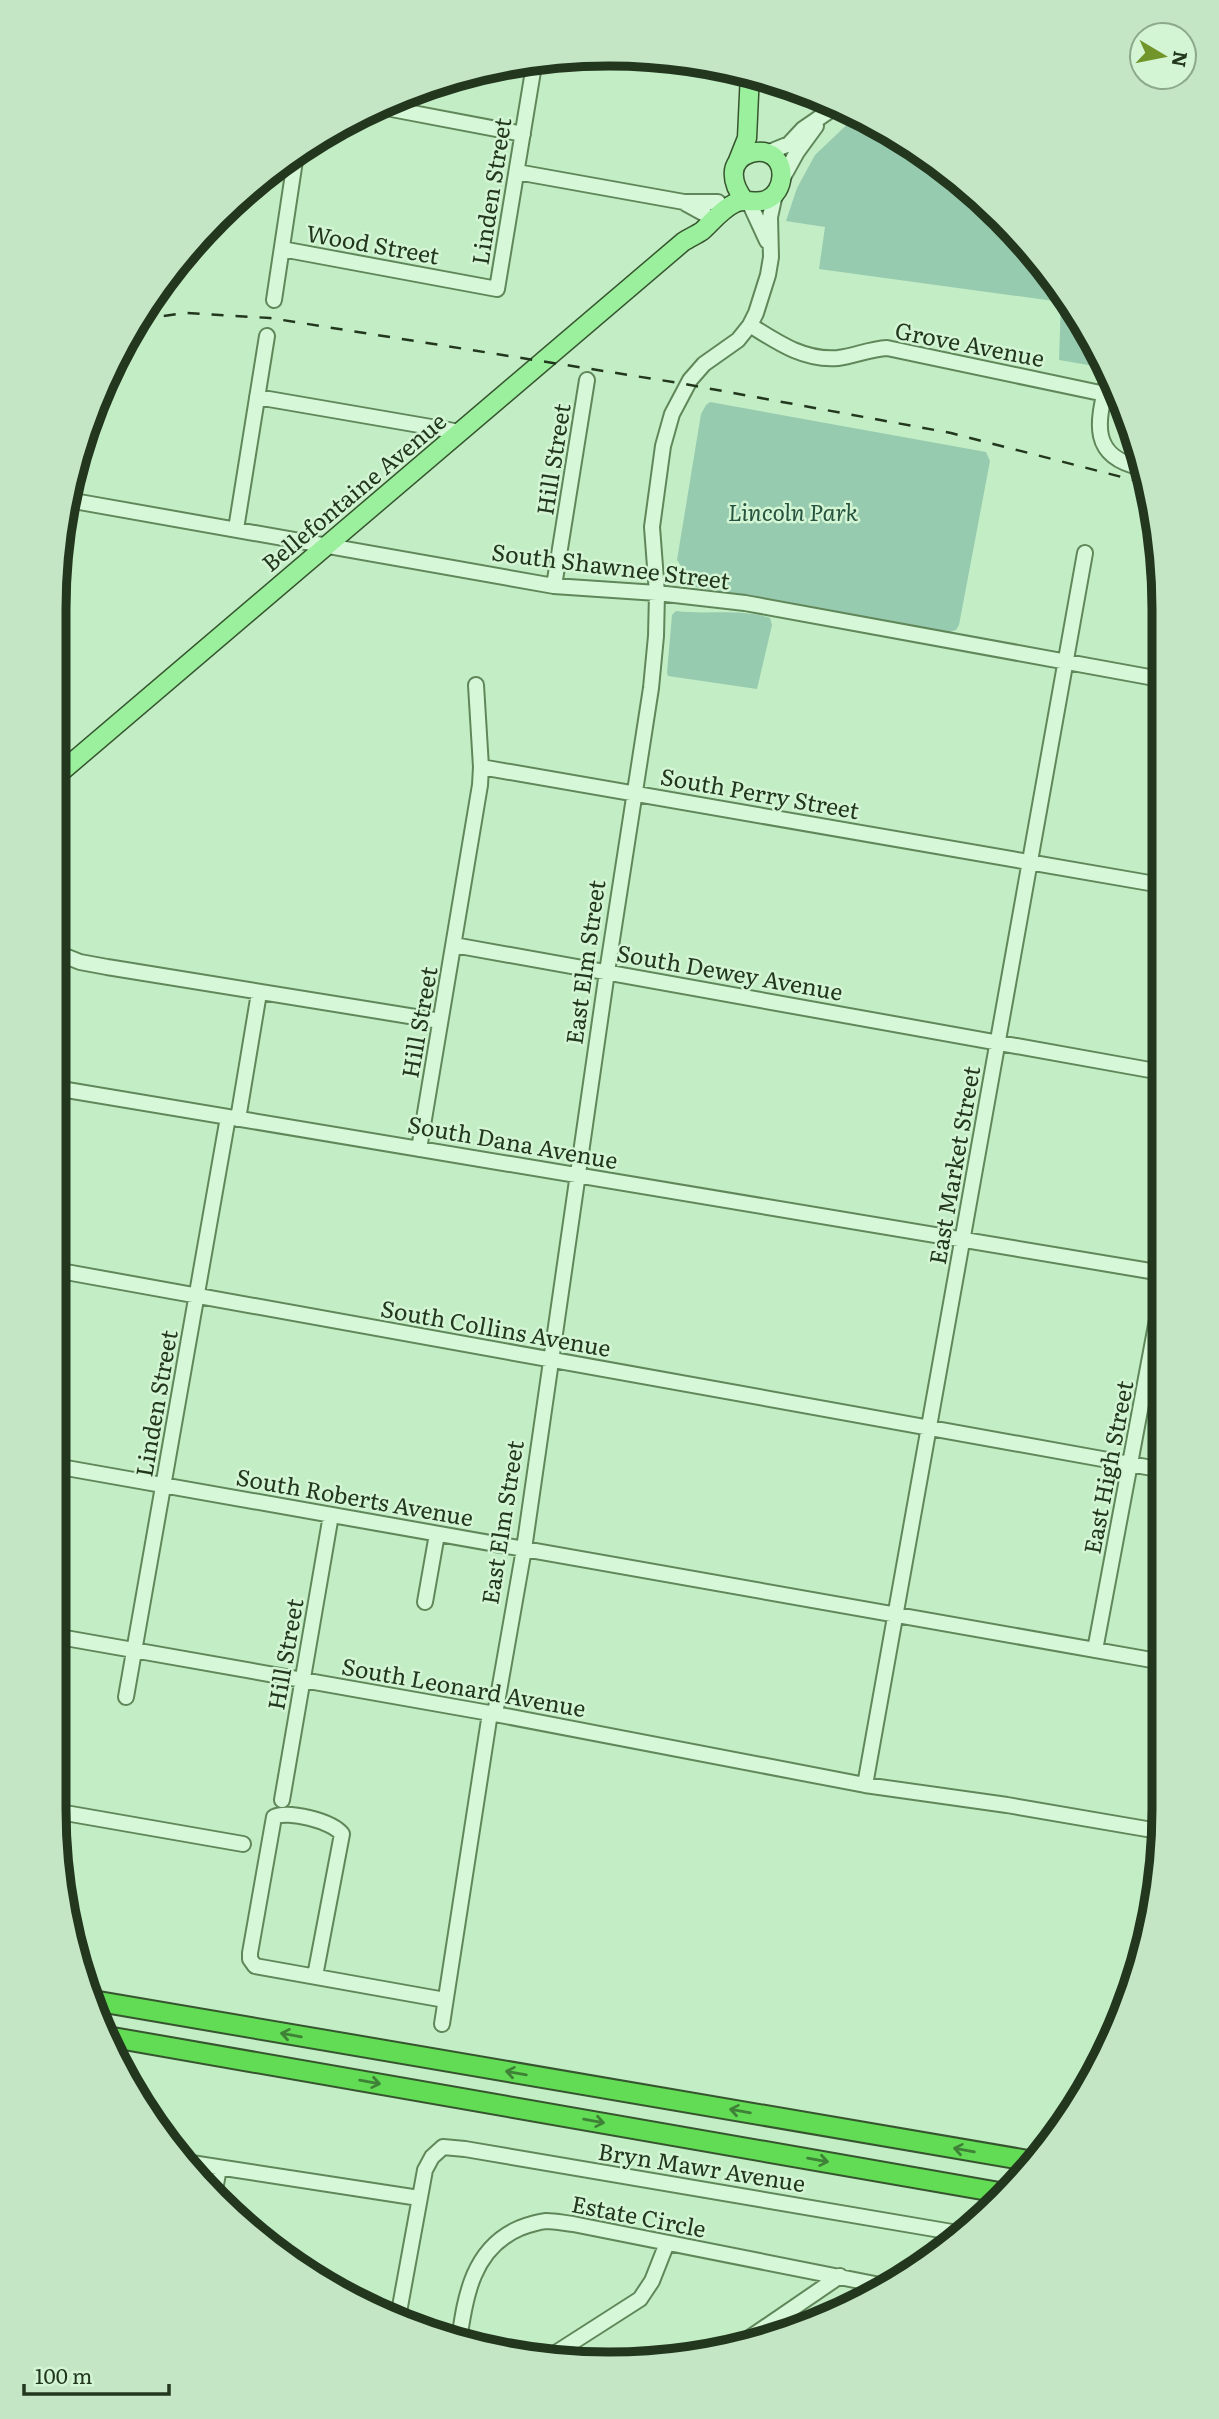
<svg xmlns="http://www.w3.org/2000/svg" width="1219" height="2419" viewBox="0 0 1219 2419" font-family="Literata,serif">
<style>
.green{fill:#97cbaf}
.lines{fill:none;stroke-linecap:round;stroke-linejoin:round}
.minor-casing{stroke:#60875a;stroke-width:18}
.major-casing{stroke:#36552e;stroke-width:21}
.highway-casing{stroke:#36552e;stroke-width:23}
.minor{stroke:#d6f8d8;stroke-width:14}
.major{stroke:#9bf09e;stroke-width:18}
.highway{stroke:#62db55;stroke-width:19}
.rail{stroke:#22371e;stroke-width:2.5;stroke-dasharray:12 12;stroke-linecap:butt}
.oneway{stroke:#3f8137}
.labels{text-anchor:middle;dominant-baseline:central;stroke-width:5;stroke-linejoin:round;paint-order:stroke}
.street-label{font-size:23px;fill:#22371e;stroke:#d3f5d4}
.park-label{font-size:23px;font-style:italic;fill:#255340;stroke:#d3f5d4}
.rim{fill:none;stroke:#22371e;stroke-width:9}
</style>
<rect width="100%" height="100%" fill="#c3edc5"/>
<path class="green" d="M858 114 948 169 1050 272 1106 368 1059 360 1061 302 819 269 825 227 786 221 797 188 815 155Z
M710 402 986 452 990 461 959 625 956 630 949 632 695 587 677 560 701 414 706 405Z
M676 611C707 615 740 608 770 618L772 625 757 689 668 676 667 673 672 615Z"/>
<g class="lines">
<g class="minor-casing">
<path id="minor" d="M381 107 523 134
M767 153 789 144 803 129 838 105
M517 172 684 202H718
M781 181 797 152 816 126
M749 202 767 241
M685 203 705 214
M282 249 497 289 535 59
M274 300 296 154
M750 325C777 342 804 361 838 358 854 356 870 349 887 348L1105 394
M1109 374C1099 417 1085 456 1142 468
M257 397 460 432
M68 500 554 586 657 593 745 603 1160 679
M236 529 267 336
M554 586 587 380
M481 767 1161 885
M454 945 1161 1072
M55 952 80 962 107 967 440 1021
M55 1088 1162 1273
M238 1119 259 993
M419 1149 480 785 481 767 476 685
M55 1270 1163 1470
M55 1466 1163 1662
M425 1602 437 1534
M54 1636 495 1714 865 1785 1007 1805 1164 1832
M1095 1650 1162 1293
M126 1697 228 1117
M495 1714 524 1549 607 972 651 688 656 636 657 593 652 527 663 446 672 414 690 380 704 364 738 340 750 325 756 313 768 275 771 257 770 217 775 194
M865 1785 1085 553
M282 1800 331 1515
M54 1811 243 1844
M315 1976 342 1834C332 1821 288 1810 274 1817L250 1953V1959L255 1966 445 2000
M442 2024 490 1713
M185 2162 419 2198
M215 2190 219 2168
M397 2323 425 2170 432 2157 443 2147 465 2149 958 2233
M459 2341C465 2296 473 2248 520 2228 528 2225 537 2222 546 2221 555 2221 564 2223 573 2224L885 2286
M745 2341 840 2276
M551 2356 640 2299 652 2281 667 2243"/>
</g>
<g class="major-casing">
<path id="major" d="M737 163 747 138 750 73
M55 777 683 242C689 238 696 235 702 231 712 222 722 209 735 203 745 198 755 204 766 200 785 193 788 160 767 153 762 151 755 152 751 153 726 161 732 185 745 201"/>
</g>
<g class="highway-casing">
<path id="highway" d="M90 2000 1031 2161
M110 2037 1008 2194"/>
</g>
<use href="#minor" class="minor"/>
<use href="#major" class="major"/>
<use href="#highway" class="highway"/>
<path class="rail" d="M140 319 186 313 270 318 679 383 951 433 1145 483"/>
</g>
<defs><path id="oneway-shaft" d="M-6 0H5M1.5-3L5.5 0L1.5 3" fill="none" stroke-width="1.6" stroke-linecap="round" stroke-linejoin="round" transform="scale(1.75)"/></defs>
<g class="oneway">
<use href="#oneway-shaft" transform="translate(291 2035) rotate(-170)"/>
<use href="#oneway-shaft" transform="translate(516 2073) rotate(-170)"/>
<use href="#oneway-shaft" transform="translate(370 2082) rotate(10)"/>
<use href="#oneway-shaft" transform="translate(740 2111) rotate(-170)"/>
<use href="#oneway-shaft" transform="translate(594 2121) rotate(10)"/>
<use href="#oneway-shaft" transform="translate(964 2150) rotate(-170)"/>
<use href="#oneway-shaft" transform="translate(818 2160) rotate(10)"/>
</g>
<g class="labels">
<g class="street-label">
<text transform="translate(490 191) rotate(-81)">Linden Street</text>
<text transform="translate(373 243) rotate(10)">Wood Street</text>
<text transform="translate(970 343) rotate(11)">Grove Avenue</text>
<text transform="translate(552 459) rotate(-81)">Hill Street</text>
<text transform="translate(353 491) rotate(-40)">Bellefontaine Avenue</text>
<text transform="translate(611 565) rotate(7)">South Shawnee Street</text>
<text transform="translate(760 792) rotate(10)">South Perry Street</text>
<text transform="translate(584 962) rotate(-82)">East Elm Street</text>
<text transform="translate(730 971) rotate(10)">South Dewey Avenue</text>
<text transform="translate(418 1022) rotate(-80)">Hill Street</text>
<text transform="translate(513 1141) rotate(10)">South Dana Avenue</text>
<text transform="translate(953 1165) rotate(-80)">East Market Street</text>
<text transform="translate(496 1327) rotate(10)">South Collins Avenue</text>
<text transform="translate(155 1403) rotate(-80)">Linden Street</text>
<text transform="translate(1107 1467) rotate(-79)">East High Street</text>
<text transform="translate(355 1496) rotate(10)">South Roberts Avenue</text>
<text transform="translate(501 1522) rotate(-81)">East Elm Street</text>
<text transform="translate(284 1654) rotate(-80)">Hill Street</text>
<text transform="translate(464 1686) rotate(10)">South Leonard Avenue</text>
<text transform="translate(702 2166) rotate(9)">Bryn Mawr Avenue</text>
<text transform="translate(639 2215) rotate(11)">Estate Circle</text>
</g>
<g class="park-label">
<text x="793" y="511">Lincoln Park</text>
</g>
</g>
<path d="M0 0H1219V2419H0ZM609 66H609A543 543 0 0 1 1152 609V1809A543 543 0 0 1 609 2352H609A543 543 0 0 1 66 1809V609A543 543 0 0 1 609 66Z" fill="#c5e6c5" fill-rule="evenodd"/>
<path class="rim" d="M609 66H609A543 543 0 0 1 1152 609V1809A543 543 0 0 1 609 2352H609A543 543 0 0 1 66 1809V609A543 543 0 0 1 609 66Z"/>
<g transform="translate(1163 56) rotate(100)"><circle r="33" fill="#d3f5d4" stroke="#8ca98b" stroke-width="2"/>
<path d="M0-5L12 26L0 18L-12 26Z" fill="#72952b"/>
<text y="-10" font-size="19" font-weight="bold" text-anchor="middle" fill="#22371e">N</text>
</g>
<path d="M24 2384v10h145v-10" fill="none" stroke="#22371e" stroke-width="3.5"/>
<text x="35" y="2384" font-size="21" fill="#22371e" stroke="#d3f5d4" stroke-width="5" paint-order="stroke">100 m</text>
</svg>
